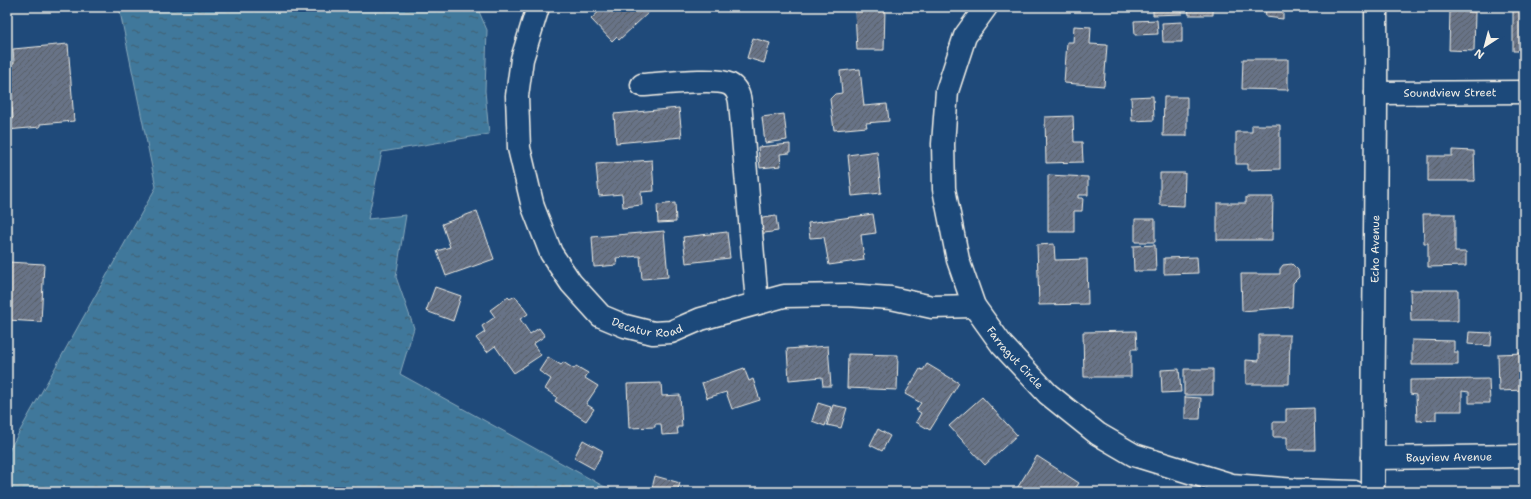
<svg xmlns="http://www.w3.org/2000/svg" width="1531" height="499" viewBox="0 0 1531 499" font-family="'Shantell Sans',sans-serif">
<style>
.water{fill:url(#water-ripples);stroke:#88a8ba}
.building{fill:url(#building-hatch);stroke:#f4f1e8}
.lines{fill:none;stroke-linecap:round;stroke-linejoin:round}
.minor-casing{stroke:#f4f1e8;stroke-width:25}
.major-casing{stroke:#f4f1e8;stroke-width:25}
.minor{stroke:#1f4a7a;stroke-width:22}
.major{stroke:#1f4a7a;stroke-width:22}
.labels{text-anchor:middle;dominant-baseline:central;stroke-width:3.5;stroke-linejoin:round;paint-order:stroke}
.street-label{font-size:11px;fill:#f4f1e8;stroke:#1f4a7a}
</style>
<defs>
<pattern id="water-ripples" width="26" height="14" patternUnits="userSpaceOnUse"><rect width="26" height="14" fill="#40789b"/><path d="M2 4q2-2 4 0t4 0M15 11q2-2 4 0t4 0" fill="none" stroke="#446070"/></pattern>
<pattern id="building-hatch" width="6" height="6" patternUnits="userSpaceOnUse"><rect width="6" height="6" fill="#687387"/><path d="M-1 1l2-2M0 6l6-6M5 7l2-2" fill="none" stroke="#585e66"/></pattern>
</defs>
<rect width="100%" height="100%" fill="#1f4a7a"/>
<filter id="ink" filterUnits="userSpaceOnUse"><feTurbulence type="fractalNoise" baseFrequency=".025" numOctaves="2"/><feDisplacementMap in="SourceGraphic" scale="8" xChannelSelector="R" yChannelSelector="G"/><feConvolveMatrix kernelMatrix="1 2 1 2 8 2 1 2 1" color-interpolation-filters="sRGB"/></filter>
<g filter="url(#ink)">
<path class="water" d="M119 7H477L487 30 485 91 489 134 382 152 368 219 406 215 396 277 414 328 400 374 603 486 623 492H7V454L156 187Z"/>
<path class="building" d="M604 7H647L649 12 619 40 616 37 612 41 591 19Z
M864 7 885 8 884 50H857L855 10H865Z
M1153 7H1182V14L1153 15Z
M1188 7H1213V15H1189Z
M1265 7H1283V19L1266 17Z
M1513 7H1524V55L1523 51H1513Z
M1450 11 1475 12 1474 51 1449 50Z
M1157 20 1158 34 1135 35 1134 21Z
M1182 22V42H1163L1162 23Z
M1074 26 1091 27 1090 44 1107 45 1104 86 1064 83 1067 42H1073Z
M753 38 770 43 764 63 747 58Z
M68 44 74 121 40 124V127L7 130V119L13 118 12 108H7V99H12L10 75H7V64L14 63 13 49Z
M1243 59H1288V90L1242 89Z
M860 69 864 106 887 104 889 121 866 123 867 127 834 130 830 99 835 94 842 93 840 71Z
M1153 96 1154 120 1132 121 1131 97Z
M1164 97H1187V136H1163Z
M679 108 682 137 616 143 614 114Z
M784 114 787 140 765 143 762 117Z
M1073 116 1074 142H1082L1083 162 1046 163 1045 117Z
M1252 125H1280V169L1248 170V164H1236V132H1252Z
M790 144V153L780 154 781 166 760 168 758 147Z
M1452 150 1474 151 1475 181H1428V156H1452Z
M877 151 881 193 852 196 848 155Z
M652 160 654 191 641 192 642 205 623 207 622 194 599 196 596 164Z
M1160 173H1185L1184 206 1160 205Z
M1048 175 1088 177V195H1078V198H1083L1082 211H1074V232H1048Z
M1246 197H1273L1272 240H1217V203H1246Z
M675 203 676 222 658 223 657 205Z
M477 211 494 259 446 276 437 251 450 247 442 224Z
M873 214 876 233 861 235 864 260 829 265 824 237 810 238 808 223Z
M1423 214H1455V252H1466V266L1428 267V243H1424Z
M776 216 778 231 758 234 756 219Z
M1135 219H1155V242H1135Z
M664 231 668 277 642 279 640 256 616 258 617 265 594 267 592 237Z
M727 232 730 258 686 263 683 237Z
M1054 244 1055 260 1087 259 1088 304 1039 305 1037 245Z
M1155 245 1156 271H1134L1133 246Z
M1197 257 1198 273 1164 274V258Z
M7 262 44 264 41 322 7 320Z
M1292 264 1298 270 1299 277 1293 283 1292 307 1242 311 1241 274H1280V269L1283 265Z
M1521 279H1524V298H1521Z
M435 287 461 296 453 321 426 311Z
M1410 290H1458V321H1411Z
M515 296 528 314 520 319 530 334 539 328 545 336 533 344 541 355 514 373 495 346 487 352 476 338 485 332 482 326 495 317 490 310 508 297 510 299Z
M1136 331 1137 349H1131V377H1084L1083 332Z
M1469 332 1492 333 1491 346 1468 344Z
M1259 335H1290L1289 384H1246V360L1259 361Z
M1412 340 1454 341V352H1458V365H1412Z
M828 346 831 386H823L822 377 789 380 787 349Z
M1524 353V390L1499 391 1498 354Z
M848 354 898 355 897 390 847 388Z
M548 357 561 365 563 362 574 369 576 366 588 373 585 378 598 386 586 404 594 409 586 421 555 401 557 397 545 389 551 379 539 371Z
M927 364 959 383 930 430 916 422 921 413 916 410 921 403 905 394 920 369 923 370Z
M744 368 749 381 753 379 760 400 732 409 726 392 707 398 702 383Z
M1179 369 1181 392 1162 393 1161 370Z
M1184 369H1213V395H1184Z
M1489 379 1490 403H1469V392L1462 391V411H1436V420L1417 421 1416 395 1410 394V380Z
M661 383 662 396 680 395 682 427H677L678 434 662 435 661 424H655V427L629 428 627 384Z
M982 397 1017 435 985 465 949 426Z
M1185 397 1201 398 1200 419H1185Z
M818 403 831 407 825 426 812 421Z
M833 405 847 408 841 428 827 425Z
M1314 408 1315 450H1287V437H1273V422H1286V409Z
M878 429 890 436 882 451 870 445Z
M583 440 603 451 594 469 574 458Z
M1037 456 1079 483 1073 492H1019L1016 490Z
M655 476 680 483 677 492H651Z"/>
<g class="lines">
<g class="minor-casing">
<g id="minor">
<path id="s1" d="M538 7 522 59 517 96 519 148 533 207 551 253 571 283 601 316 625 326 653 333 671 332 701 319 784 296 847 295 891 298 932 307 974 306"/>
<path id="s2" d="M986 7 965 36 947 91 943 144 944 189 958 260 974 306 1002 345 1048 394 1098 434 1134 455 1232 485 1295 490 1354 492"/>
<path d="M642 85C661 84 715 77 729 84 737 88 739 95 740 102L757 303"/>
<path id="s3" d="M1376 93 1524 92"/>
<path id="s4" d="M1373 458 1524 456"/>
</g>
</g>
<g class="major-casing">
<g id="major">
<path id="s5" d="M1373 492C1373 330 1377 169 1376 7"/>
</g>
</g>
<use href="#minor" class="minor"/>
<use href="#major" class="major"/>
</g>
</g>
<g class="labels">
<g class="street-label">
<text stroke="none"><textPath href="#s3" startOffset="74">Soundview Street</textPath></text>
<text stroke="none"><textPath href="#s5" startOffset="243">Echo Avenue</textPath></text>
<text stroke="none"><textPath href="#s1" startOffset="383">Decatur Road</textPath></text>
<text stroke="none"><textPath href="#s2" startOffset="379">Farragut Circle</textPath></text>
<text stroke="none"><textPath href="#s4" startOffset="76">Bayview Avenue</textPath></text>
</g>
</g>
<rect width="1531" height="499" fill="none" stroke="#1f4a7a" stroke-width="24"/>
<rect x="12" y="12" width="1507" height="475" fill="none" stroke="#f4f1e8" stroke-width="1.5" filter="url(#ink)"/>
<g transform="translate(1485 46) rotate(216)" stroke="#1f4a7a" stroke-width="3" paint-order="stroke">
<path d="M0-3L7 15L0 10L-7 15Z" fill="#f4f1e8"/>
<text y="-6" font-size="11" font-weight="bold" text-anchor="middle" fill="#f4f1e8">N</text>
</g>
</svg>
